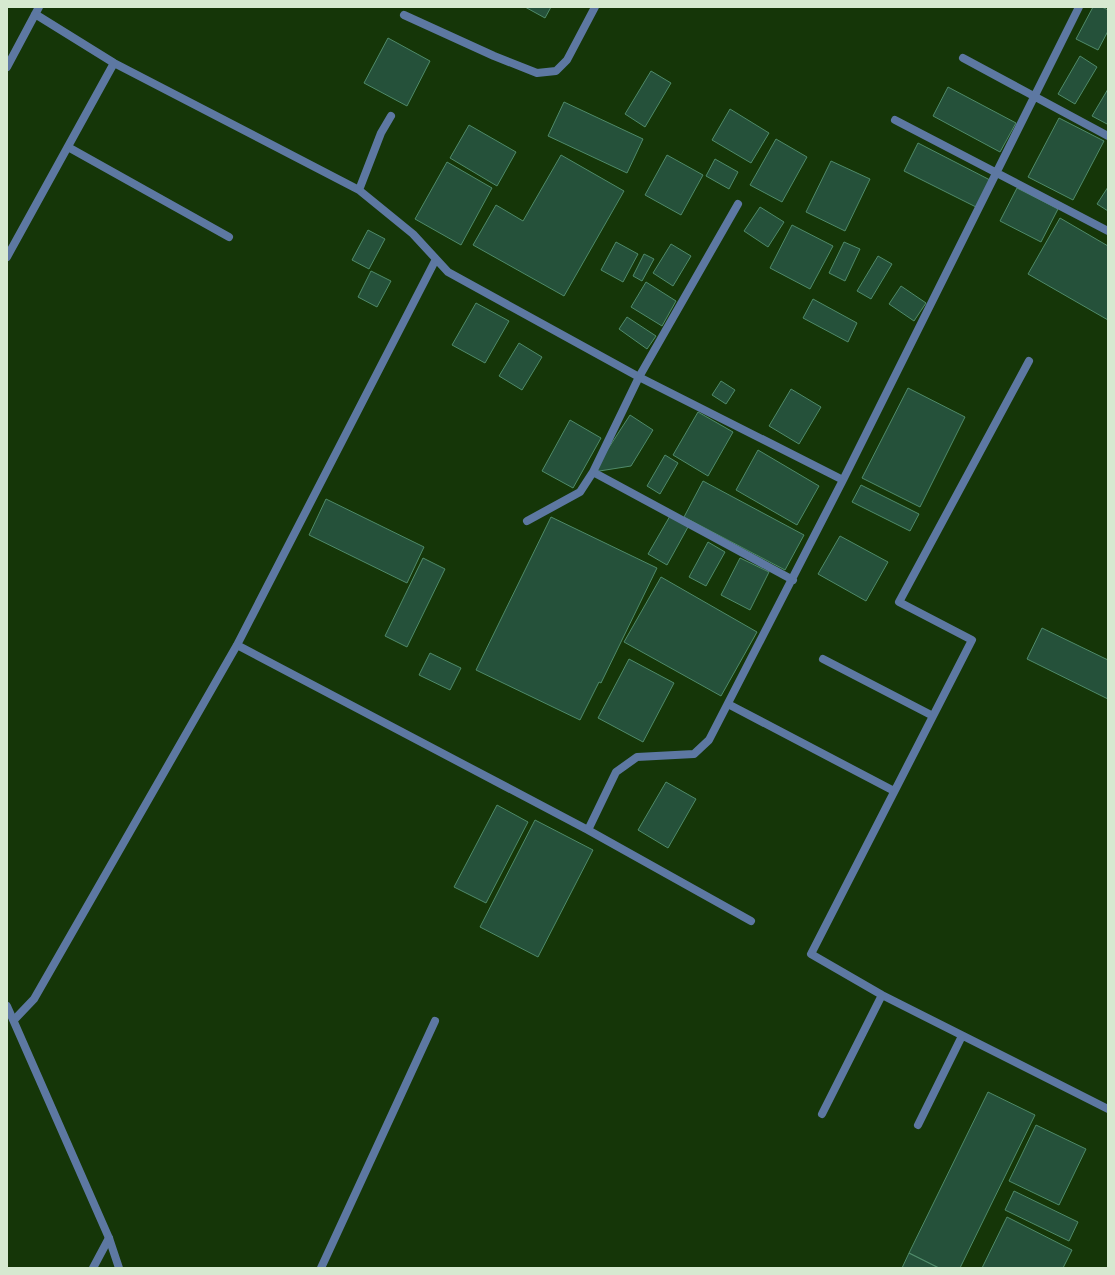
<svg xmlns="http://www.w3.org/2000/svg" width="1115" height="1275" viewBox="0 0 1115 1275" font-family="Jost,sans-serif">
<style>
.building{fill:#25513a;stroke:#4f8a69}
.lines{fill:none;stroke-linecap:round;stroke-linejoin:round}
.minor{stroke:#5d78a2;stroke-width:8}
.tertiary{stroke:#5d78a2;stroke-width:8}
</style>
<rect width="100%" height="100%" fill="#153608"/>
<path class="building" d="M525 7H551L545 18Z
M1093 7H1102L1108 10V31L1098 50 1076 39Z
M388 38 430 61 407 106 364 83Z
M1080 56 1097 67 1075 104 1058 94Z
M651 71 671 83 645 127 625 114Z
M948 87 1016 123 1000 152 933 116Z
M1108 89V122L1107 124 1092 116Z
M564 102 643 139 627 173 548 136Z
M730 109 769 133 751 163 712 140Z
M1059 118 1104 141 1073 200 1028 177Z
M469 125 516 152 497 186 450 158Z
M776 139 807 157 782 202 750 185Z
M918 143 990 180 976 207 904 171Z
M561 155 624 191 564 296 473 245 496 205 523 221Z
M667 155 703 175 681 215 645 195Z
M715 159 738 172 729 189 706 176Z
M831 161 870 179 845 231 806 212Z
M447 162 492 188 461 245 415 219Z
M1108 187V211L1097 204Z
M1017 188 1058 209 1041 242 1000 221Z
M760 207 784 222 768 247 744 231Z
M1060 218 1108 246V320L1028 274Z
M792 225 833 246 810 289 770 268Z
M368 230 385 239 369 269 352 260Z
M616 242 638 254 623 282 601 270Z
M844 242 860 249 845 281 829 273Z
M671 244 691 256 673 286 653 273Z
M644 254 654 259 642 281 633 276Z
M878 256 892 264 871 299 857 291Z
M371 271 391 281 377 307 358 297Z
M646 282 676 301 662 326 631 307Z
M901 286 926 303 914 321 889 304Z
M813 299 857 323 848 342 803 318Z
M476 303 509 321 485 363 452 345Z
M627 317 656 336 647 349 619 329Z
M519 343 542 357 522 390 499 376Z
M721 381 735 390 726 404 712 395Z
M908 388 965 417 920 507 862 478Z
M791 389 821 407 799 444 769 426Z
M698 412 733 432 708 476 673 455Z
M630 415 653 430 631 466 593 472Z
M570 420 601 438 573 488 542 471Z
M758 450 819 486 797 525 736 490Z
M665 455 678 463 660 494 647 486Z
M703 481 804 535 785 570 684 517Z
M861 485 919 514 910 531 852 502Z
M326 499 424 547 407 583 309 535Z
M670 516 688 527 667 565 648 554Z
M551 517 657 568 601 683 599 682 580 720 476 670Z
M840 536 888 562 866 601 818 574Z
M708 542 725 552 706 586 689 577Z
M423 558 445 569 407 647 385 636Z
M740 558 769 572 750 610 721 595Z
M661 577 757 632 721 696 624 642Z
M1042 628 1108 660V699L1027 659Z
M430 653 461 668 450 690 419 675Z
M629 659 674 683 643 742 598 718Z
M666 782 696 799 668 848 638 830Z
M497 805 528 822 486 903 454 887Z
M535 820 593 850 538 957 480 927Z
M988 1092 1035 1115 960 1268H939L909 1253Z
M1036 1125 1086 1149 1059 1205 1009 1181Z
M1014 1191 1078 1222 1069 1241 1005 1210Z
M1007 1217 1072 1250 1063 1268H982Z
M909 1253 939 1268H902Z"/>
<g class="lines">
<path class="minor" d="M35 14 114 63 359 190 413 234 448 272 639 377 843 480
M404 15 494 56 537 73 556 71 567 60 595 7
M963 58 1108 136
M7 67 39 7
M895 120 1108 231
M68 147 229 237
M359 190 381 133 391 116
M7 257 114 63
M1029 361 899 602 972 640 811 954 882 995 1108 1109
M593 472 793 580
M527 521 580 492 593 472 639 377 738 204
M237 645 588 830 751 921
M823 659 933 716
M728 704 894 791
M588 830 616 772 637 757 694 754 709 740 843 480 1079 7
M14 1020 34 999 237 645 436 259
M822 1114 882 995
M918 1125 962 1036
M93 1268 109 1238
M321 1268 435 1021"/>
<path class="tertiary" d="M7 1006 109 1238 119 1268"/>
</g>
<rect width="1115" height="1275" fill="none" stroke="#d6e9d0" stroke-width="16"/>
</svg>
